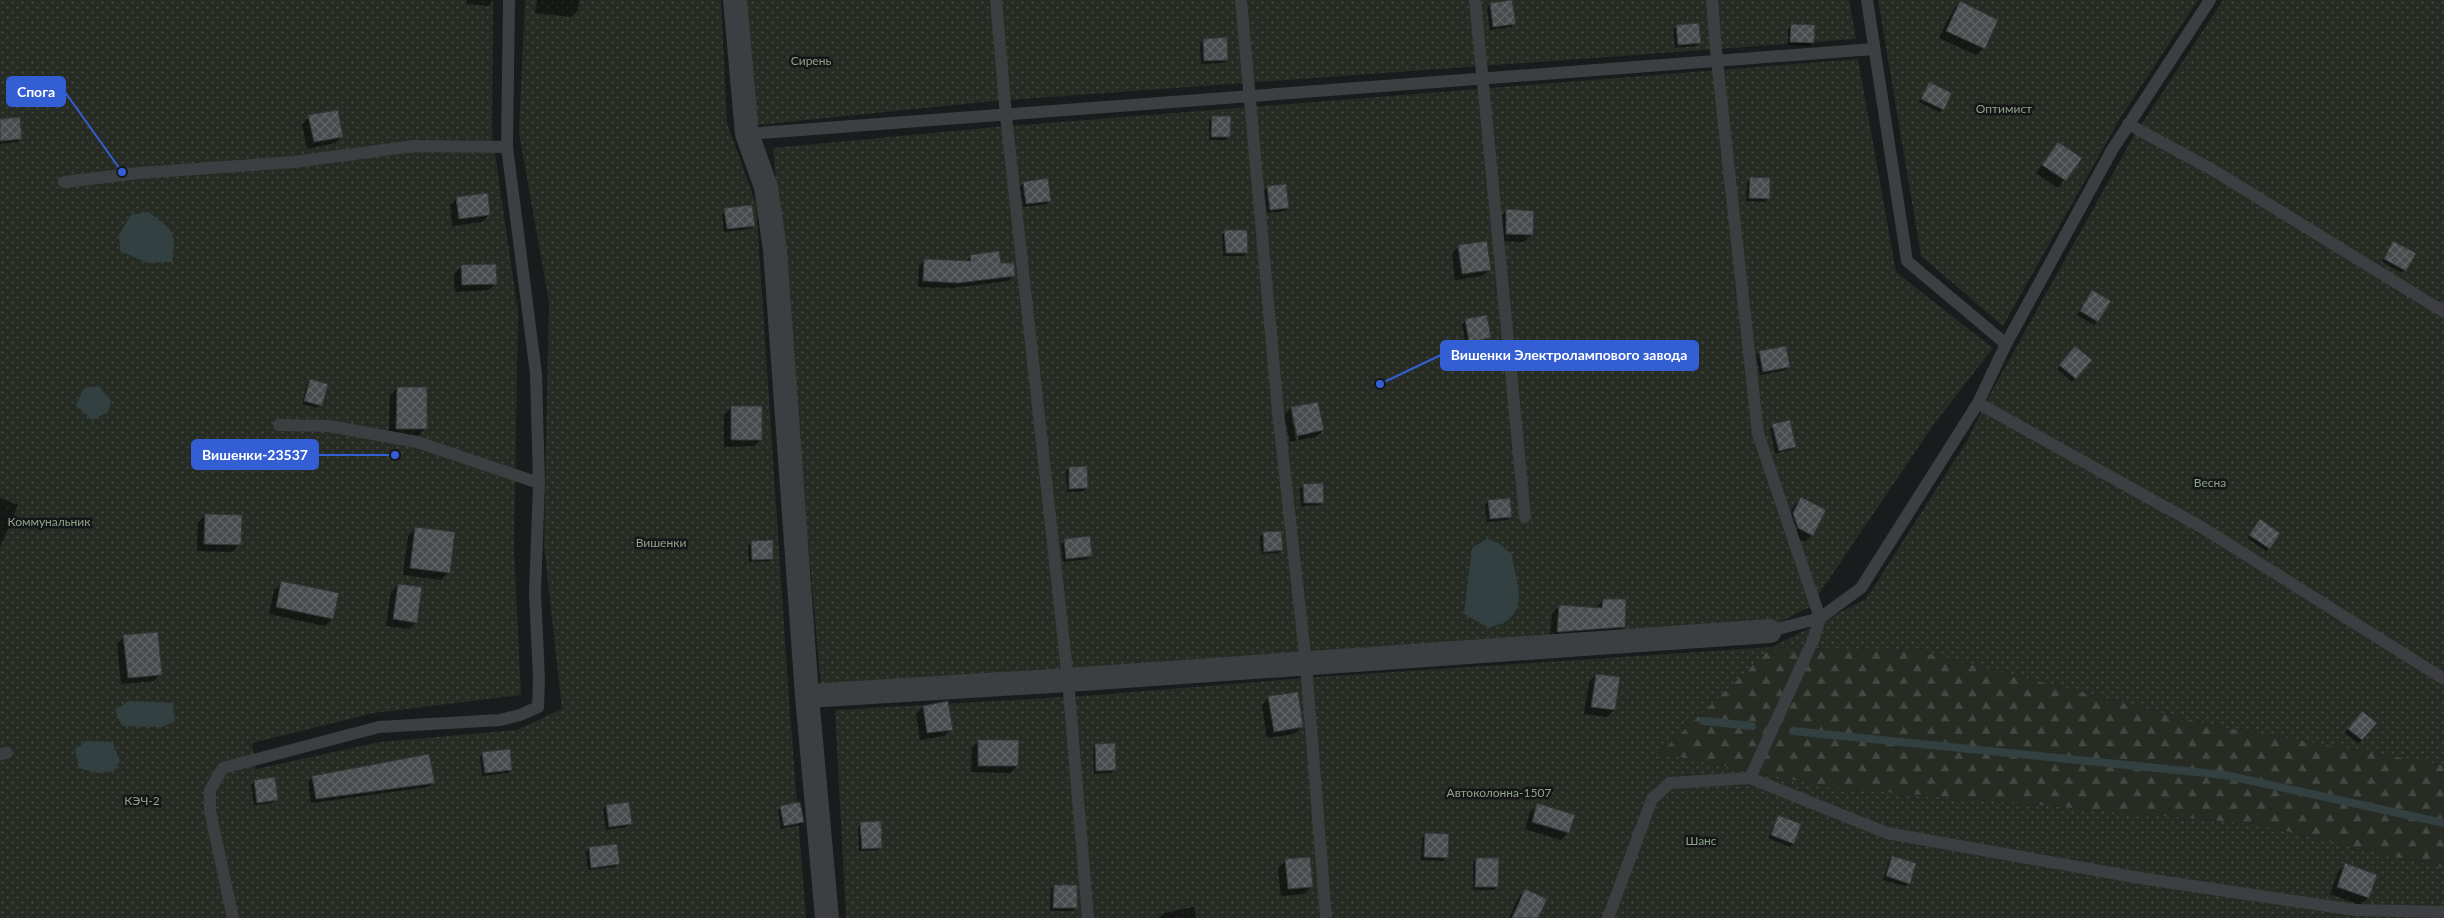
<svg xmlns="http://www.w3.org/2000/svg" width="2444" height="918" viewBox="0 0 2444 918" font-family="Lato,sans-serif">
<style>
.green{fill:url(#green-dots)}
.forest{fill:url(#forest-firs)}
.water{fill:#334041}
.shadow{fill:#0007}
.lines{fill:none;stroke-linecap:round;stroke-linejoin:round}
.stream{stroke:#334041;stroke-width:8}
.building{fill:url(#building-cross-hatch);stroke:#343638}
.service{stroke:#3c3e41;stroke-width:12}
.minor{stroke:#3c3e41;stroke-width:24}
.labels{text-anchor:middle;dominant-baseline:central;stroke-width:5;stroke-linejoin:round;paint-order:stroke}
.park-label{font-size:12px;fill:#8fa387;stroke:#151617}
.leader{fill:none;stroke:#335ed4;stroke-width:2}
.callout-dot{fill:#335ed4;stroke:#151617;stroke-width:2}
.callout{fill:#335ed4;stroke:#335ed4;stroke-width:2}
.callout-label{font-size:14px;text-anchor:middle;font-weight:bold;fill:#fff}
</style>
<defs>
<pattern id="green-dots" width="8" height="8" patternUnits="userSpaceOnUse" patternTransform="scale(1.25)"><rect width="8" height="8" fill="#262c24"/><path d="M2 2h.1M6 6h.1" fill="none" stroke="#434842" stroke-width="1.8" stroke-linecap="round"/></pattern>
<pattern id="forest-firs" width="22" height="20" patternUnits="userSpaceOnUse" patternTransform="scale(1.25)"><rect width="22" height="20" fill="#262c24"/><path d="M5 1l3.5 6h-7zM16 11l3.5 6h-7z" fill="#434842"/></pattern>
<pattern id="building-cross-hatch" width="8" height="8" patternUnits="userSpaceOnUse" patternTransform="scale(1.25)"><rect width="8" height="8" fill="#494c4e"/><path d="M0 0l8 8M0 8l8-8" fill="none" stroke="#616465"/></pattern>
</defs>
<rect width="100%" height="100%" fill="#1a1b1c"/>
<path class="green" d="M0 0H493L492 133 518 312 514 548 521 695 374 713 252 743 256 769 380 742 517 730 562 709 544 545 549 302 519 133 525 0H721L727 123 756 204 789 700 806 918H0Z
M746 0H1849L1856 39 994 101 756 125Z
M1878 0H2198L2122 115 2003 326 1921 256Z
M2223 0H2444V765L2214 726 1918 651 1772 647 1660 753 1829 787 2256 824 2444 868V918H846L835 710 1083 696 1318 677 1772 647 1866 599 1967 441 1989 396 2132 139Z
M1858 59 1896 272 1993 348 1937 420 1810 607 1772 626 821 687 773 148 996 127Z"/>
<path class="forest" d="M1772 647 1918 651 2214 726 2444 765V868L2256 824 1829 787 1660 753Z"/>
<path class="water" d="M148 212C171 229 178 230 172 262L148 263 120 251 119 235 131 215Z
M99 386 111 401 108 412 92 420 76 405 84 388Z
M1487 539 1498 543 1512 554C1513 574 1528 601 1510 618 1506 623 1495 625 1489 628L1464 614 1472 548Z
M129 701 173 703 175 721 162 727 122 726 115 710Z
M87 741 112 742 120 761 114 771 98 773 79 768 75 749Z"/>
<path class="shadow" d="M467 0H493L489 6 466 4Z
M537 0H579L578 10 571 17 535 13Z
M1511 1 1514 24 1511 27 1490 30 1487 7 1490 4Z
M1960 3 1983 48 1976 55 1939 38 1953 10Z
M1791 25 1813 42 1810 46 1788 45V29Z
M1677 26 1699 43 1696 46 1675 48 1673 30Z
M1203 40 1227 59 1224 63 1201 64 1200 43Z
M1930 84 1943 109 1939 112 1919 102Z
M309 117 342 136 335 143 307 149 302 124Z
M1213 117 1229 137 1225 140H1209V121Z
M0 120 21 139 17 142 0 144Z
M2058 144 2080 158 2058 188 2036 173Z
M1750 179 1768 198 1765 202 1746 201 1747 182Z
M1024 183 1049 201 1046 204 1023 207 1020 186Z
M1267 187 1288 208 1285 211 1267 213 1264 191Z
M457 198 489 215 482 222 452 226 450 205Z
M725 210 754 226 750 229 724 232 722 213Z
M1506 211 1531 235 1524 242 1499 241V218Z
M1225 232 1247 252 1243 256H1223L1222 235Z
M2394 243 2405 270 2402 273 2382 262Z
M1459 246 1490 269 1482 276 1455 280 1452 253Z
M971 256 1000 264 1014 275 1008 281 952 288 918 287 919 266 924 260 965 262Z
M462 266 496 283 488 290 455 292 454 274Z
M2092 292 2097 321 2094 325 2077 315Z
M1486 317 1489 337 1486 341 1466 344 1462 324 1465 321Z
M2072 351 2090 360 2072 382 2057 369Z
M1760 352 1789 367 1786 370 1760 375 1756 356Z
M310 381 321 405 318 408 302 404 307 384Z
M397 388 425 429 418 436 389 435 390 395Z
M732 407 761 439 754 446 724 447V415Z
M1291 408 1323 430 1316 437 1299 440 1293 412H1291L1296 441 1290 442 1284 416Z
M1773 426 1795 446 1792 450 1775 453 1770 429Z
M1069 468 1087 488 1084 491 1067 492 1066 471Z
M1304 485 1323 502 1320 505 1301 506 1300 488Z
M0 498 18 505 0 547Z
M1801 499 1812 535 1805 542 1791 535 1786 521 1794 506Z
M1488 501 1510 517 1507 520 1487 522 1485 505Z
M205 515 239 545 232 552 197 551 198 523Z
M2257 524 2269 548 2266 551 2247 538Z
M415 528 448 572 441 580 403 575 408 536Z
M1263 534 1281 550 1278 553 1261 554 1260 537Z
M1065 540 1091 556 1088 559 1063 562 1061 544Z
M752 542 772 558 769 561 749 562 748 545Z
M281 583 332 618 325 626 269 614 274 590Z
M398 585 416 622 409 629 386 626 391 592Z
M1603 600 1624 627 1617 634 1550 639 1552 613 1559 606 1596 608Z
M124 637 161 674 154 681 121 684 117 644Z
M1596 675 1614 710 1607 717 1584 714 1589 682Z
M1269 697 1301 727 1294 734 1267 738 1262 705Z
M923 707 951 729 944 736 920 740 916 714Z
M2358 716 2362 740 2358 743 2345 733Z
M979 741 1017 766 1010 773 971 772 972 748Z
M1096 745 1115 770 1112 773 1094 774 1093 748Z
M483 753 511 770 508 773 482 776 480 757Z
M313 777 433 782 428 787 311 803 308 782Z
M254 781 277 799 273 803 254 805 251 784Z
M1538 805 1568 832 1561 840 1525 829 1530 812Z
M606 806 631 823 627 827 606 830 603 809Z
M781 807 803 822 800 825 781 829 778 810Z
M1779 817 1793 843 1790 847 1768 838Z
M861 824 881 847 878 850 859 851 858 827Z
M1426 835 1446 857 1443 861 1421 860 1422 838Z
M589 849 618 864 615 867 588 870 586 852Z
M1892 857 1909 883 1905 886 1883 880 1889 861Z
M1476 859 1497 887 1494 890H1473V862Z
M1285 861 1311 887 1304 894 1281 896 1278 868Z
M2345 865 2375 876 2368 898 2360 905 2330 894 2338 872Z
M1054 886 1076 908 1073 911H1050L1051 889Z
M1525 890 1537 918H1509L1518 898Z
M1194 907 1196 918H1159L1164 913Z"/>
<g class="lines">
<path class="stream" d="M1703 721 1752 726
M1793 731 2225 775 2444 823"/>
</g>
<path class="building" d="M1512 0 1516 24 1493 27 1490 3Z
M1960 1 1998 20 1985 49 1946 31Z
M1699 23 1701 43 1678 45 1676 25Z
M1791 24 1815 25 1814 43 1790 42Z
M1227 37 1228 60 1204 61 1203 39Z
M1929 82 1952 93 1944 110 1921 99Z
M338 110 343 137 314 142 308 115Z
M1212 116H1231L1230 137H1211Z
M20 117 22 139 0 141V119Z
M2058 142 2082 158 2066 181 2042 165Z
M1750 177 1770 178V199L1749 198Z
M1048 178 1051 201 1026 204 1023 182Z
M1286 184 1289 208 1270 210 1267 186Z
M488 193 490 215 459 219 456 197Z
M752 205 755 226 727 229 724 208Z
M1506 209 1534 211 1533 235 1506 234Z
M1224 230H1247L1248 253H1226Z
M1487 241 1491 270 1462 274 1458 245Z
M2393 241 2416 253 2406 271 2384 259Z
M999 251 1001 263H1014L1015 276 958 283 923 281 924 259 971 261 970 255Z
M496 264 497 284 462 285 461 265Z
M2092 290 2111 301 2098 322 2080 311Z
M1487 315 1491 338 1469 342 1465 319Z
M1786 346 1790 367 1763 372 1759 351Z
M2075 346 2092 360 2076 379 2059 365Z
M310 379 328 384 322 406 304 401Z
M397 387H427V429H396Z
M1318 402 1324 430 1297 436 1291 407Z
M731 406H762V440H731Z
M1790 420 1796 447 1779 451 1772 424Z
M1087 466 1088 488 1069 489V467Z
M1323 483 1324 503H1304L1303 484Z
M1801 497 1826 510 1813 536 1798 528 1793 513Z
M1510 498 1512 517 1490 519 1488 500Z
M205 514 242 515 241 545 204 544Z
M2260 519 2280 533 2270 549 2249 535Z
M415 527 455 532 450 573 410 568Z
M1281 531 1283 550 1264 552 1263 532Z
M1090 536 1092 556 1066 559 1064 539Z
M773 540V559L752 560 751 541Z
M281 581 339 593 333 619 276 607Z
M398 584 422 587 417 623 393 619Z
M1603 599H1626L1625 627 1557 632 1559 605 1602 608Z
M158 632 162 675 128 678 123 635Z
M1596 674 1620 677 1615 710 1591 707Z
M1298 692 1303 727 1274 732 1268 696Z
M948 701 953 730 927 733 923 706Z
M2362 711 2377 723 2362 740 2348 729Z
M978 740H1019L1018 766H978Z
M1115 743 1116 770 1096 771 1095 744Z
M510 749 512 770 485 773 482 752Z
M429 754 435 783 316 799 312 776Z
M275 777 278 800 257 803 254 780Z
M629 802 632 824 609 827 606 805Z
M800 802 804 822 784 826 780 806Z
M1537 803 1575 815 1569 833 1532 822Z
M1778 815 1801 824 1794 844 1771 835Z
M881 821 882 848 862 849 860 822Z
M1425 833 1449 834 1448 858 1424 857Z
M617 844 620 864 591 868 589 847Z
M1892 856 1916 863 1910 884 1886 876Z
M1310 857 1313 887 1288 889 1285 859Z
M1476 858H1499L1498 887H1475Z
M2345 863 2377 875 2369 898 2337 887Z
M1054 885H1077V908H1053Z
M1525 889 1547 899 1538 918H1512Z"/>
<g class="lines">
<path class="service" d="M996 0 1006 116 1068 680 1088 918
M1241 0 1278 412 1306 664 1326 918
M1475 0 1525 517
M1712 0 1717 61 1758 434 1820 618 1861 588 1978 403
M1867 0 1907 261 2006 344 1978 403 2203 528 2444 679
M2128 124 2213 170 2444 312
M747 134 1874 49
M64 182 139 173 294 162 414 146 507 147
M2006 344 2112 150 2210 0
M279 425 329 426 417 442 539 483
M0 754 7 753
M1750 778 1887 833 2146 879 2355 910 2444 912
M233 918 210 811V790L223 768 379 727 500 720 520 715 538 707 539 679 535 593 539 483 536 374 507 147 509 0
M1608 918 1652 799 1670 783 1750 778 1814 638 1820 618 1770 631"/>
<path class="minor" d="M735 0 747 134 766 187 775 250 807 696 827 918
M807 696 1068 680 1770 631"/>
</g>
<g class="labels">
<g class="park-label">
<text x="811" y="60">Сирень</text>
<text x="2004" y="108">Оптимист</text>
<text x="2210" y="482">Весна</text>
<text x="49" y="521">Коммунальник</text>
<text x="661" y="542">Вишенки</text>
<text x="1499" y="792">Автоколонна-1507</text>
<text x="142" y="800">КЭЧ-2</text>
<text x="1701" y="840">Шанс</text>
</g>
</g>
<path class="leader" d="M122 172L65 92M1380 384L1441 355M395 455L318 455"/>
<g class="callout-dot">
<circle cx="122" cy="172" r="5"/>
<circle cx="1380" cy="384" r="5"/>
<circle cx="395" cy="455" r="5"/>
</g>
<g class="callout">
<rect x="7" y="77" width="58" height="29" rx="5"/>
<rect x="1441" y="341" width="257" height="29" rx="5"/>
<rect x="192" y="440" width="126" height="29" rx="5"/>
</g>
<g class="callout-label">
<text x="36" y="97">Спога</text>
<text x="1569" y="360">Вишенки Электролампового завода</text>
<text x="255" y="460">Вишенки-23537</text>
</g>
</svg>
